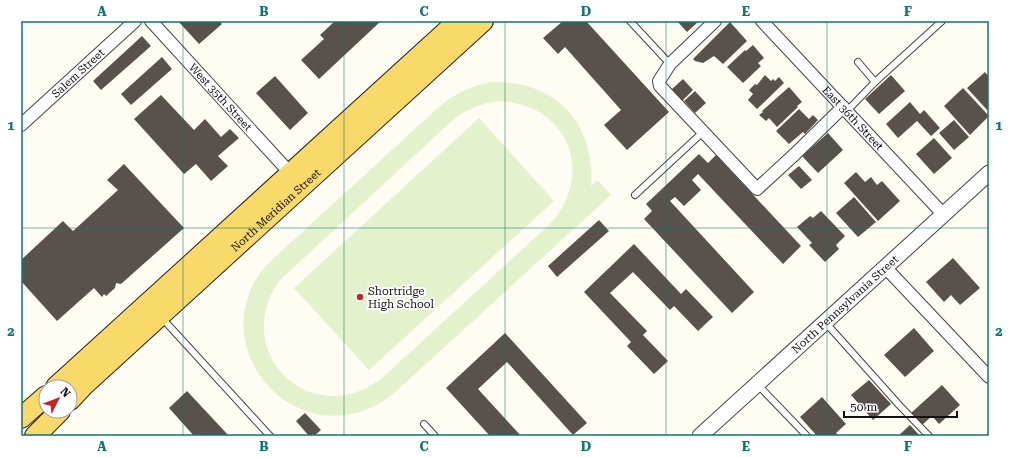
<svg xmlns="http://www.w3.org/2000/svg" width="1010" height="457" viewBox="0 0 1010 457" font-family="'Roboto Serif',serif">
<style>
.pitch{fill:#e4f1cd;fill-rule:evenodd}
.building{fill:#59514c}
.lines{fill:none;stroke-linecap:round;stroke-linejoin:round}
.service-casing{stroke:#434343;stroke-width:8}
.minor-casing{stroke:#434343;stroke-width:14}
.tertiary-casing{stroke:#434343;stroke-width:17}
.primary-casing{stroke:#212121;stroke-width:22}
.service{stroke:#fff;stroke-width:6}
.minor{stroke:#fff;stroke-width:12}
.tertiary{stroke:#fff;stroke-width:15}
.primary{stroke:#f9d969;stroke-width:20}
.grid{fill:none;stroke:#0f766e;stroke-width:1;stroke-opacity:0.55}
.poi-dot{fill:#c22629;stroke:#fff;stroke-width:1.5}
.labels{text-anchor:middle;dominant-baseline:central;stroke-width:4;stroke-linejoin:round;paint-order:stroke}
.street-label{font-size:11px;fill:#101010;stroke:#fff}
.poi-label{font-size:11px;fill:#101010;stroke:#fff;text-anchor:start}
.neatline{fill:none;stroke:#0f766e;stroke-width:1.5}
.grid-label{font-size:13px;text-anchor:middle;font-weight:bold;fill:#0f766e}
</style>
<rect width="100%" height="100%" fill="#fffdf3"/>
<path class="pitch" d="M491 82C555 80 596 123 591 186L598 180 611 195 393 394C386 399 379 405 370 408 355 415 338 417 322 415 265 406 228 346 250 291 255 278 264 267 275 257L441 105C456 93 472 86 491 82ZM499 101C568 104 596 173 550 224L381 379C310 431 230 353 279 281L454 119C468 109 481 103 499 101Z
M479 118 554 201 369 370 294 288Z"/>
<path class="building" d="M178 21H219L222 24 199 44Z
M335 21H381L319 79 301 60 324 39 320 35Z
M563 21H586L669 112 627 150 604 125 621 110 565 47 558 54 543 38Z
M677 21H699L687 32Z
M730 22 747 41 723 64 714 56 703 63 695 61 693 59Z
M142 36 151 46 101 90 93 81Z
M753 45 764 58 758 63 761 66 743 83 727 67 745 50 746 51Z
M162 57 172 69 131 105 121 94Z
M985 72 989 77V112L967 88Z
M765 75 771 81 773 79 775 81 779 77 784 83 757 109 748 100 753 94 749 90 755 84 757 85Z
M891 75 905 91 879 114 865 99Z
M275 76 308 113 290 130 256 93Z
M683 79 693 90 682 101 671 90Z
M789 87 802 102 797 106 798 107 777 127 769 118 766 121 759 115 763 112 762 111Z
M963 88 989 116 970 135 944 106Z
M695 91 706 103 695 113 684 101Z
M161 95 194 130 205 119 221 137 230 129 239 138 218 156 228 166 211 181 196 164 184 174 134 119Z
M910 102 920 114 924 110 940 128 931 136 917 121 898 138 886 124Z
M799 109 809 119 813 115 818 120 805 134 803 132 789 144 776 131Z
M954 120 969 137 954 150 939 133Z
M828 133 843 150 818 173 802 156Z
M934 138 952 158 934 174 916 154Z
M699 154 708 163 716 155 801 246 783 264 698 174 692 180 701 190 684 206 675 197 670 201 754 292 732 313 644 219 652 211 646 204Z
M124 164 184 228 121 284 116 283 115 288 106 296 104 294 102 297 94 288 57 321 21 281V260L63 221 73 231 118 190 107 180Z
M799 166 812 180 801 189 788 175Z
M856 172 865 182 871 177 877 185 882 181 900 201 878 221 844 183Z
M854 197 876 222 858 237 836 213Z
M821 211 845 236 836 245 839 249 825 262 809 245 812 243 797 227 810 216 813 218Z
M599 220 609 231 557 277 548 266Z
M634 244 681 294 686 289 713 317 698 331 674 306 670 310 633 272 610 293 647 331 643 335 668 361 654 374 627 346 631 342 584 292Z
M953 258 980 288 960 305 951 295 944 302 926 282Z
M914 328 934 351 905 377 884 355Z
M505 333 587 423 573 435 507 362 478 389 521 436H490L446 388Z
M869 380 891 404 873 420 851 395Z
M942 385 960 405 939 424 932 416 922 425 911 413Z
M187 391 229 436H194L169 408Z
M822 397 846 424 836 433 839 436H817L800 417Z
M305 413 321 430 314 436H309L296 421Z
M910 425 920 436H898Z"/>
<g class="lines">
<g class="service-casing">
<path id="service" d="M630 21 670 64
M875 82 942 21
M847 111 875 82 858 62
M635 195 703 132
M161 317 270 436
M825 322 900 406 929 436
M757 384 807 436
M424 424 435 436"/>
</g>
<g class="minor-casing">
<g id="minor">
<path id="s1" d="M151 21 291 174"/>
<path d="M715 21 670 64 659 81 660 86 757 189 795 154 843 107"/>
<path id="s2" d="M762 21 943 214"/>
<path id="s3" d="M21 125 135 21"/>
<path d="M885 267 989 377"/>
</g>
</g>
<g class="tertiary-casing">
<g id="tertiary">
<path id="s4" d="M700 436 989 173"/>
</g>
</g>
<g class="primary-casing">
<g id="primary">
<path d="M56 387 458 21"/>
<path id="s5" d="M70 400 85 384 483 21"/>
<path d="M21 418 46 396"/>
<path d="M35 436 60 411"/>
</g>
</g>
<use href="#service" class="service"/>
<use href="#minor" class="minor"/>
<use href="#tertiary" class="tertiary"/>
<use href="#primary" class="primary"/>
</g>
<path class="grid" d="M183 21V436M344 21V436M505 21V436M666 21V436M827 21V436M21 228H989"/>
<circle class="poi-dot" cx="360" cy="297" r="4"/>
<g class="labels">
<g class="street-label">
<text stroke="none"><textPath href="#s3" startOffset="77">Salem Street</textPath></text>
<text stroke="none"><textPath href="#s1" startOffset="103">West 35th Street</textPath></text>
<text stroke="none"><textPath href="#s2" startOffset="133">East 36th Street</textPath></text>
<text stroke="none"><textPath href="#s5" startOffset="280">North Meridian Street</textPath></text>
<text stroke="none"><textPath href="#s4" startOffset="196">North Pennsylvania Street</textPath></text>
</g>
<g class="poi-label">
<text x="368" y="291">Shortridge<tspan x="368" dy="13">High School</tspan></text>
</g>
</g>
<rect width="1010" height="457" fill="none" stroke="#ffffff" stroke-width="44"/>
<g transform="translate(58 399) rotate(48)"><circle r="19" fill="#ffffff" stroke="#9f9f9f"/>
<path d="M0-3L7 15L0 10L-7 15Z" fill="#c22629"/>
<text y="-6" font-size="11" font-weight="bold" text-anchor="middle" fill="#101010">N</text>
</g>
<path d="M844 411v6h113v-6" fill="none" stroke="#101010" stroke-width="2"/>
<text x="850" y="411" font-size="12" fill="#101010" stroke="#ffffff" stroke-width="3" paint-order="stroke">50 m</text>
<rect x="22" y="22" width="966" height="413" class="neatline"/>
<g class="grid-label">
<text x="102" y="16">A</text>
<text x="264" y="16">B</text>
<text x="424" y="16">C</text>
<text x="586" y="16">D</text>
<text x="746" y="16">E</text>
<text x="908" y="16">F</text>
<text x="11" y="130">1</text>
<text x="999" y="130">1</text>
<text x="11" y="336">2</text>
<text x="999" y="336">2</text>
<text x="102" y="451">A</text>
<text x="264" y="451">B</text>
<text x="424" y="451">C</text>
<text x="586" y="451">D</text>
<text x="746" y="451">E</text>
<text x="908" y="451">F</text>
</g>
</svg>
